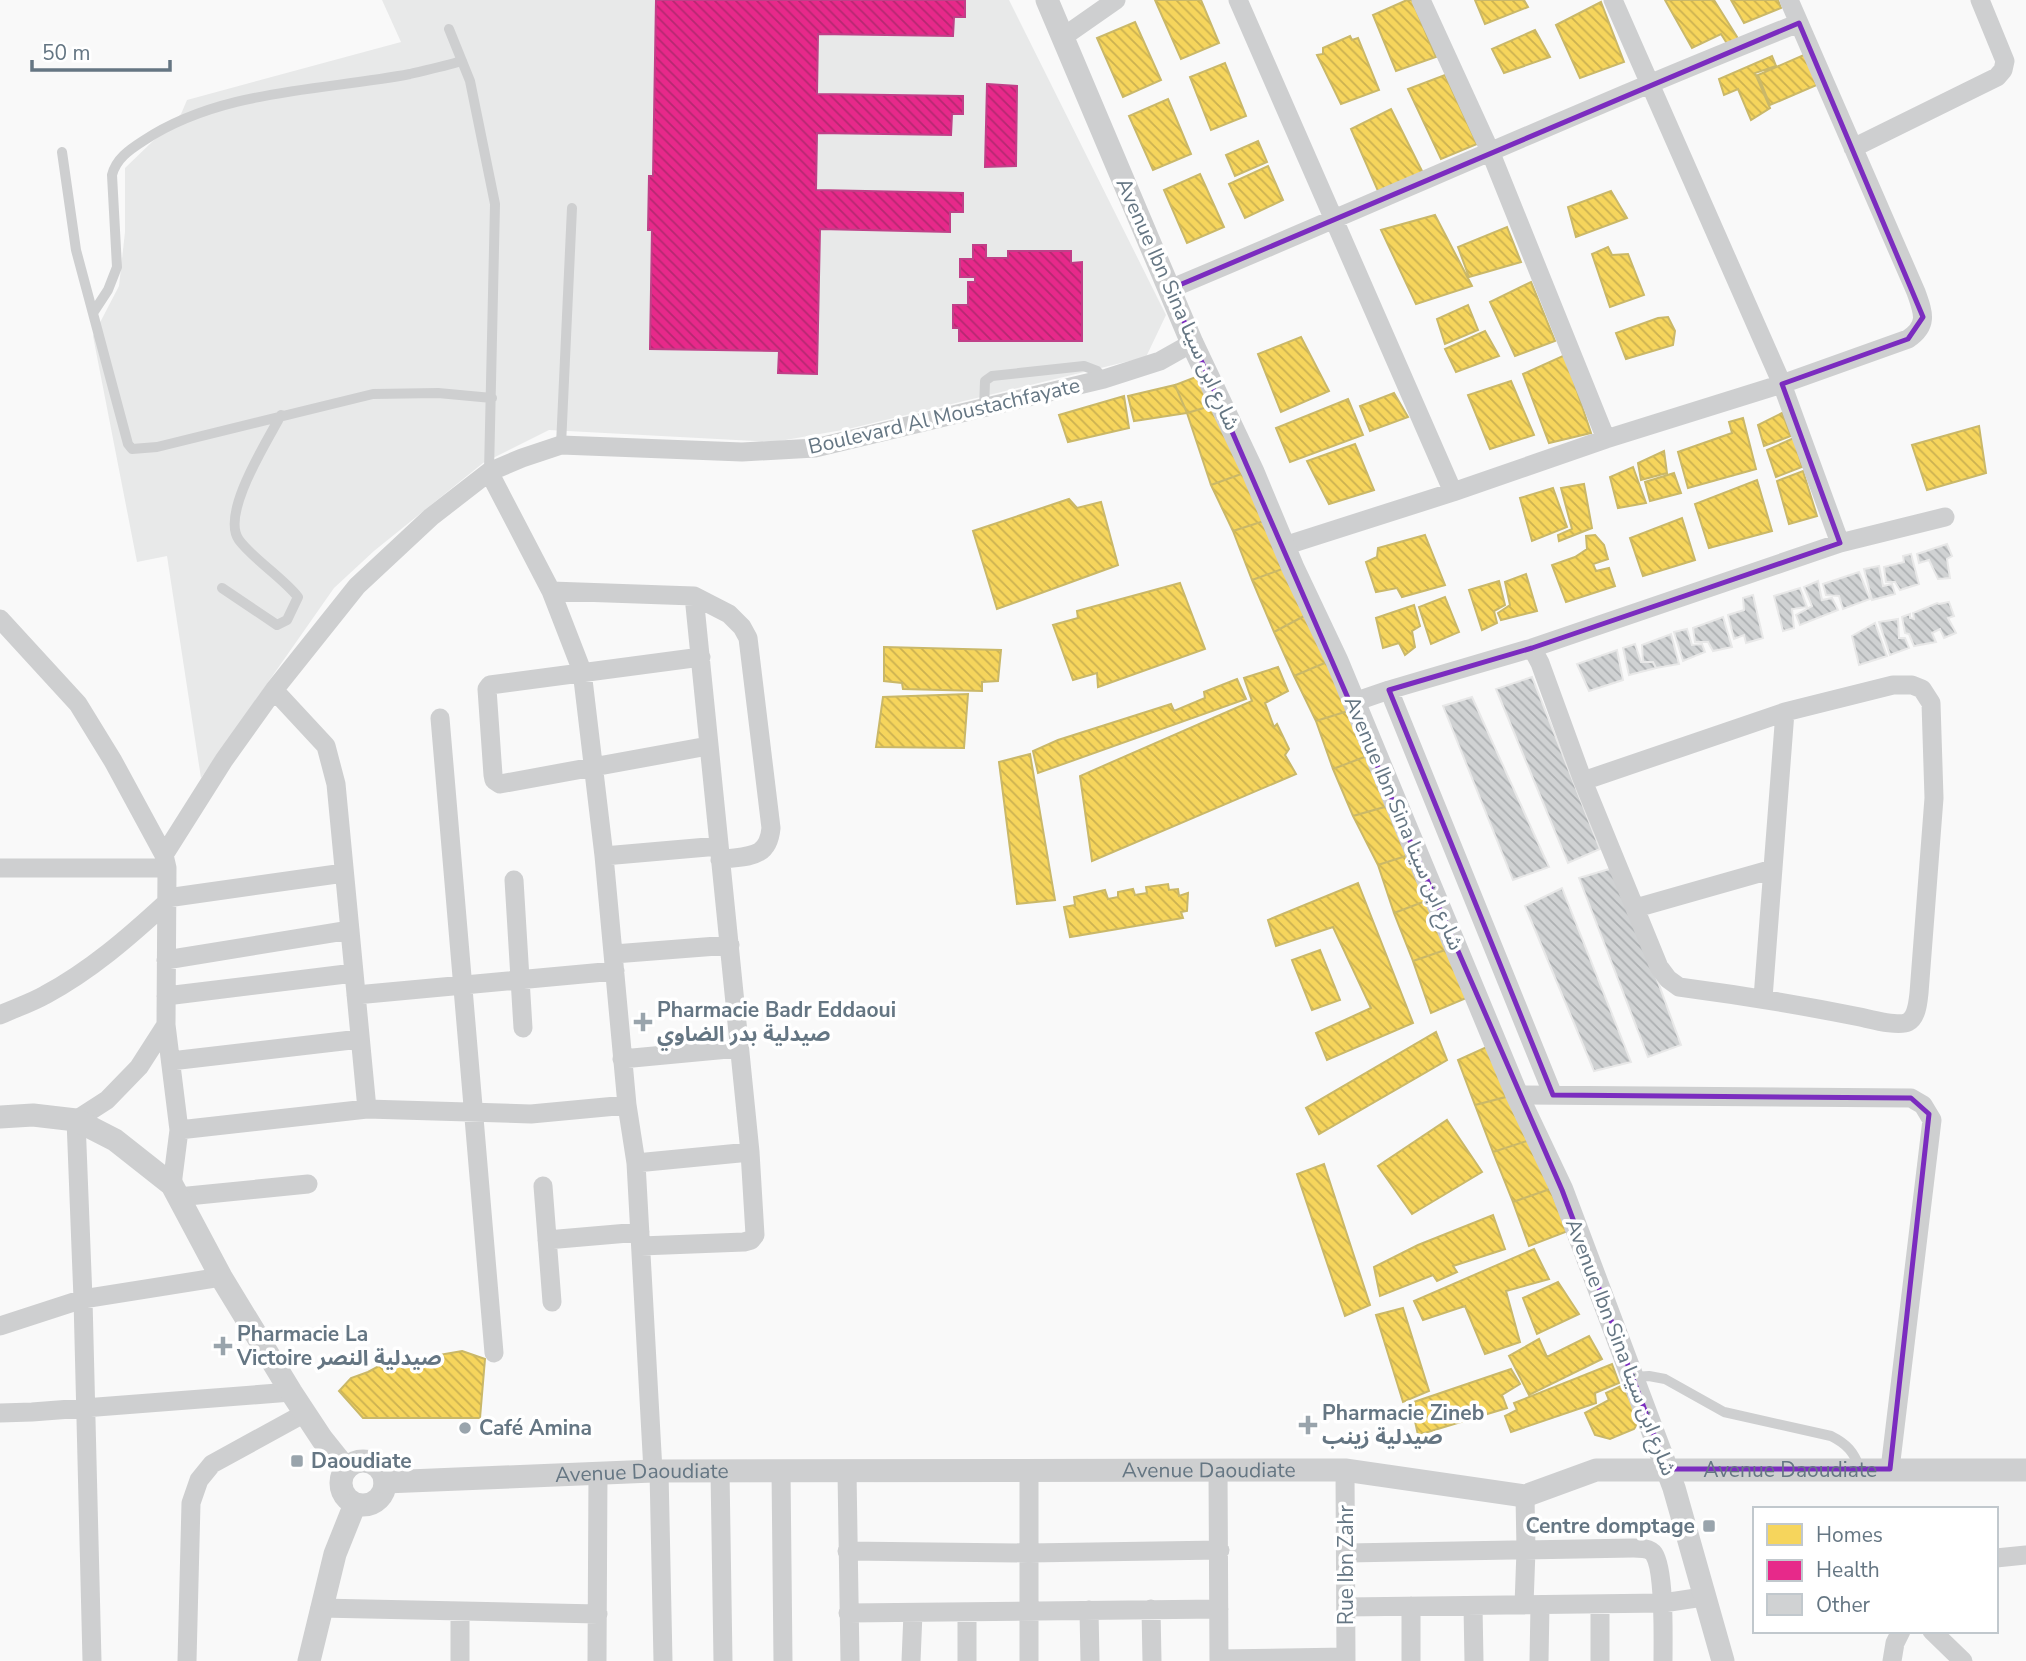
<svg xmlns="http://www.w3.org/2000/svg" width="2026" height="1661" viewBox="0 0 2026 1661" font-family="'Nunito Sans','Noto Sans Arabic',sans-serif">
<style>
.built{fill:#e8e9e9}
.homes{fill:url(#homes-back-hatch);stroke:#cab868;stroke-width:2}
.health{fill:url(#health-back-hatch);stroke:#c04088;stroke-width:2}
.building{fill:url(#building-back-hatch);stroke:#e8e8e8;stroke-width:2}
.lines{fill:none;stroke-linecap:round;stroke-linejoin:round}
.service{stroke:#cecfd0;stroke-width:10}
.minor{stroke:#cecfd0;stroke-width:19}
.tertiary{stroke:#cecfd0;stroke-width:23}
.marked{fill:none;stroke:#7b2cbf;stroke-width:5;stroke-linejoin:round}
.poi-dot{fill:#99a4ac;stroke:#fff;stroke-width:2.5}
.labels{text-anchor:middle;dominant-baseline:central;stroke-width:7;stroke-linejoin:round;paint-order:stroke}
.street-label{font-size:21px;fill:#657683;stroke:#fff}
.poi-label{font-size:21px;font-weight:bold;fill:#657683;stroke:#fff;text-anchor:start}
</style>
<defs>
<pattern id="homes-back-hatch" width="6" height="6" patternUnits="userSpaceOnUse" patternTransform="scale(1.75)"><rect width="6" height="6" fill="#f6d55c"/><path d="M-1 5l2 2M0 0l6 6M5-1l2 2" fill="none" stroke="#cbb151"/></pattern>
<pattern id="health-back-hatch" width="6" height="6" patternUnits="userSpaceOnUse" patternTransform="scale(1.75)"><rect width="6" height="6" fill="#e7298a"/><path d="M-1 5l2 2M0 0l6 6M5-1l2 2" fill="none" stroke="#b52871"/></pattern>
<pattern id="building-back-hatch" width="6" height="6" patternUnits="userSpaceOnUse" patternTransform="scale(1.75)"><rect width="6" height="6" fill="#d0d2d3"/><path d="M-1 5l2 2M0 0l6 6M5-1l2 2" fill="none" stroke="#acafb1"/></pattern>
</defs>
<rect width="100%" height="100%" fill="#f9f9f9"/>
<path class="built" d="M382 0H1009L1166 315 1146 357 848 429 774 442 549 430 483 463 374 551 334 588 201 778 167 556 137 562 93 336 119 286 125 232V168L181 114 187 100 401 42Z"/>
<path class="homes" d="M1155 0H1201L1219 43 1181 59Z
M1407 0H1412L1436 57 1396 71 1373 15Z
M1475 0H1524L1528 7 1485 24Z
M1665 0H1714L1739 40 1728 45 1721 34 1692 48Z
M1731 0H1778L1781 8 1744 23Z
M1601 2 1624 62 1580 78 1556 25Z
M1135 22 1161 80 1123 97 1097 38Z
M1535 30 1550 57 1504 73 1492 49Z
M1350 36 1352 40 1358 38 1379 90 1341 104 1317 55 1323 54V48Z
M1806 54 1819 84 1770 105 1758 75Z
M1772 56 1776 66 1755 73 1770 108 1751 120 1738 89 1724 95 1719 79Z
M1225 63 1246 116 1211 130 1190 77Z
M1445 75 1477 144 1441 159 1408 89Z
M1168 99 1191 154 1153 170 1129 116Z
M1391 109 1423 173 1378 191 1351 129Z
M1258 141 1267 162 1235 176 1226 155Z
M1268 166 1283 200 1245 218 1229 184Z
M1200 174 1224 227 1187 243 1164 190Z
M1611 191 1627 218 1576 237 1568 207Z
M1435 215 1472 286 1416 304 1381 230Z
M1507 227 1521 262 1469 277 1458 247Z
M1608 247 1612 255 1628 254 1644 295 1610 307 1592 254Z
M1531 282 1555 341 1515 356 1490 302Z
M1468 305 1478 330 1445 344 1437 319Z
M1668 317 1675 331 1673 345 1626 359 1616 333 1658 318Z
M1485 331 1499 356 1456 372 1445 349Z
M1301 337 1329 391 1281 412 1258 354Z
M1565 355 1591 433 1549 443 1523 374Z
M1201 375 1214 405 1187 413 1175 385Z
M1511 381 1534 435 1490 449 1468 395Z
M1175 385 1187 413 1134 421 1128 396Z
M1394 393 1408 417 1370 431 1360 406Z
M1124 396 1129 428 1068 442 1059 415Z
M1348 399 1363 435 1290 462 1276 428Z
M1214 405 1244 473 1211 485 1187 413Z
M1782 413 1791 436 1764 446 1758 425Z
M1743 418 1756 469 1688 488 1678 452 1732 433 1729 422Z
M1979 426 1986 473 1927 490 1912 445Z
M1794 438 1802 467 1776 477 1767 450Z
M1355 444 1374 490 1329 504 1307 461Z
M1664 451 1667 473 1641 480 1638 463Z
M1633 467 1646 503 1618 508 1610 477Z
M1803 471 1817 516 1789 524 1777 481Z
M1244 473 1264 521 1233 531 1211 485Z
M1674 473 1681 493 1650 501 1645 482Z
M1757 480 1772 531 1709 548 1695 504Z
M1584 484 1592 528 1559 541 1558 535 1572 529 1561 488Z
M1553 488 1567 527 1532 541 1520 498Z
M1069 499 1077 508 1101 502 1118 565 997 609 973 531Z
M1682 518 1695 560 1643 576 1630 538Z
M1264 521 1285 568 1252 580 1233 531Z
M1425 535 1445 585 1402 597 1397 588 1376 592 1366 562 1377 557 1378 548Z
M1595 535 1604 545 1608 559 1593 564 1596 571 1609 568 1615 586 1566 602 1552 565 1575 557 1587 549 1586 536Z
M1285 568 1306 615 1274 632 1252 580Z
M1526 574 1537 611 1501 620 1498 613 1510 605 1505 582Z
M1499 581 1505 605 1494 611 1497 623 1482 630 1469 590Z
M1180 583 1205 649 1098 687 1097 673 1073 680 1053 625 1078 618 1077 611Z
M1445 597 1459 632 1431 644 1419 607Z
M1414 605 1420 626 1412 631 1415 647 1405 655 1399 643 1383 648 1376 618Z
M1306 615 1327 662 1294 676 1274 632Z
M884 647 1001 650 998 681 982 682V691L903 689 902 683 884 681Z
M1327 662 1348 711 1316 721 1294 676Z
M1278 667 1288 691 1265 703 1274 727 1277 724 1289 749 1285 755 1296 774 1092 861 1080 776 1252 701 1244 678Z
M1237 679 1246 699 1038 773 1033 751 1058 740 1171 704 1174 711 1205 698 1204 692Z
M968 694 964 748 876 747 883 697Z
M1348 711 1367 756 1333 769 1316 721Z
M1030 754 1055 900 1017 904 999 762Z
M1367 756 1388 806 1353 816 1333 769Z
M1388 806 1412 854 1378 865 1353 816Z
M1412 854 1431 899 1394 913 1378 865Z
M1358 883 1413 1023 1327 1060 1316 1033 1371 1008 1333 927 1276 946 1268 920Z
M1168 884 1169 890 1178 889 1179 896 1188 893 1187 911 1181 912 1183 918 1070 937 1064 907 1075 905 1074 897 1105 890 1108 899 1118 897V892L1133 889 1135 895 1147 893 1146 887Z
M1431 899 1451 948 1413 961 1394 913Z
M1451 948 1471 996 1431 1013 1413 961Z
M1320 950 1340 1000 1312 1010 1292 960Z
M1436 1032 1447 1060 1319 1134 1306 1108Z
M1491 1045 1513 1095 1475 1105 1458 1060Z
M1514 1095 1530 1140 1493 1152 1475 1105Z
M1447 1120 1482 1172 1412 1214 1378 1166Z
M1530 1140 1550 1189 1513 1202 1493 1152Z
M1324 1164 1370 1305 1345 1316 1297 1174Z
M1550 1189 1568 1231 1529 1246 1513 1202Z
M1493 1215 1505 1249 1453 1266 1457 1272 1437 1281 1433 1275 1380 1296 1374 1267 1418 1245Z
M1534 1249 1549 1279 1506 1291 1520 1342 1485 1354 1465 1306 1423 1320 1414 1301Z
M1558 1282 1579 1314 1537 1334 1523 1298Z
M1403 1308 1429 1391 1403 1402 1376 1315Z
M1589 1336 1602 1359 1529 1395 1509 1356 1539 1339 1547 1357Z
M462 1351 485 1359 480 1418H363L339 1391 351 1378 368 1372 392 1359 422 1358Z
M1612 1364 1619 1383 1595 1393 1596 1403 1511 1432 1505 1416 1517 1410 1514 1403Z
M1511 1369 1520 1384 1502 1395 1507 1408 1418 1435 1411 1403Z
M1625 1384 1643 1416 1634 1429 1610 1439 1595 1435 1585 1413 1609 1400 1606 1393Z"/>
<path class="health" d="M656 0H965V17H954L953 36 818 34 817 94 963 96V114H952L951 135 817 133 816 190 963 193V212H950V232L820 229 817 374 778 373 779 351 650 349 652 230H648L649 176H653Z
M987 84 1017 86 1016 166 985 167Z
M973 245H986V258H1008V251H1071V263L1082 262V341H959V328H953V305H968V282H975V277H960V259H973Z"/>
<path class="building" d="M1947 544 1952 556 1947 559 1950 578 1938 579 1929 560 1919 563 1917 554Z
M1911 554 1919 584 1900 590 1895 582H1886L1884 567 1904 562 1903 556Z
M1879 566 1883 586 1892 584 1895 594 1872 600 1864 569Z
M1859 572 1870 599 1843 609 1839 596 1826 595 1823 584Z
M1818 581 1822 600 1832 598 1838 610 1800 625 1796 615 1812 606 1804 587Z
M1800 588 1807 607 1792 609 1794 628 1783 631 1774 596Z
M1753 595 1763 638 1746 643 1744 635 1734 639 1728 615 1744 610 1743 598Z
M1949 602 1954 616 1948 618 1956 633 1944 638 1940 629 1932 633 1936 642 1914 646 1909 634 1905 633 1902 617 1910 614V618L1914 619 1913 613 1937 603 1939 604Z
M1723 617 1732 647 1713 651 1708 642H1695L1693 628Z
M1898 619 1899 638H1905L1909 648 1890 655 1879 622Z
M1875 623 1887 656 1859 665 1852 636Z
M1687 629 1692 645 1702 644 1705 652 1683 661 1674 632Z
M1671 634 1679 664 1656 668 1653 662H1643L1642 645Z
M1635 644 1641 662H1653L1656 668 1629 675 1623 648Z
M1617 650 1623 680 1589 691 1577 664Z
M1532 677 1600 849 1568 863 1496 689Z
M1472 697 1549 867 1513 880 1443 706Z
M1616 867 1681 1045 1648 1057 1579 878Z
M1562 888 1631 1062 1594 1071 1525 906Z"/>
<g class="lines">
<path class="service" d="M449 29 470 81 495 204 489 472
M62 152 76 250 128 444 132 449 157 447 373 394 438 393 492 398
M93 313 108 290 117 267 112 175C116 159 129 150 143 141 221 89 321 91 410 74 427 70 445 66 462 61
M984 409 985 381 992 376 1084 366 1097 371 1104 379
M561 445 572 208
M222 588 277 625 287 620 298 597C282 577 253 559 239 540 220 514 268 440 281 415
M1633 1377 1649 1376 1665 1379 1724 1412 1831 1436C1847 1444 1854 1452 1860 1469"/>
<path class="minor" d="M1238 0 1453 492
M1421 0 1490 151 1606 439
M1613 0 1782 384 1840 543
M1063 37 1116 0
M1853 148 1997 77 2003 70 2005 61 1980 0
M1170 289C1380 201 1587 107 1799 23
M489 472 551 591 582 671 604 856 627 1105 636 1163 653 1471
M1284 546 1453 492 1606 439 1782 384 1908 339C1929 325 1923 312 1916 292L1789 0
M551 591 694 596 729 614 742 627 748 638 771 828C768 860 747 855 720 860
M0 619 78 704 113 761 164 855 167 868 166 1025 179 1130 172 1185
M1532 648 1540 663 1583 781 1659 967 1668 979 1679 987C1740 995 1800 1005 1860 1017 1870 1019 1899 1027 1908 1022 1917 1017 1918 1002 1919 993L1934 798 1931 703 1922 689 1912 685H1893L1785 712 1583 781
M701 657 490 685 487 689 493 775 494 780 500 784 708 746
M274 690 326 746 336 784 367 1109
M1389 690 1553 1095
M1354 702 1389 690 1532 648 1840 543 1945 517
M440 718 494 1353
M164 855 224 760 274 690 357 586 431 517 489 472 522 458 561 445 742 452 815 448 1104 379 1160 361 1192 343
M604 856 719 846
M0 868H167
M514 880 523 1028
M167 898 344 873
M1636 908 1773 869
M614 954 730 945
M166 960 350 930
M356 995 615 971
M166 996 354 973
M1763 998 1785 712
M0 1015C15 1008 31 1003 45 995 90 971 129 937 166 903
M622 1059 739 1048
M171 1061 360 1039
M1517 1095 1911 1098 1923 1105 1932 1120 1890 1469
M179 1130 367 1109 531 1114 627 1105
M636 1163 750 1152
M543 1186 552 1302
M178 1197 308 1184
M547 1240 640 1232
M641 1246 744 1242 751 1240 755 1235 750 1152 694 596
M0 1326 83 1299 221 1277
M0 1413 32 1412 291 1392
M1218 1470 1219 1661
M1345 1470 1346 1661
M659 1471 663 1661
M720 1471 723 1661
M781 1471 783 1661
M847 1472 850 1661
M847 1551 1029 1553 1220 1550
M1347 1553 1633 1548C1640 1548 1650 1548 1654 1554 1665 1571 1663 1639 1663 1661
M1996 1558 2026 1555
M1600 1604V1661
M1524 1605 1526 1550 1525 1496
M1411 1606V1661
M1473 1606 1474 1661
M1346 1607 1663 1603 1703 1597
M320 1608 598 1614
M1151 1609 1152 1661
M1089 1610 1090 1661
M460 1612V1661
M967 1612V1661
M848 1613 1219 1609
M1932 1631 1963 1661
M1219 1659 1346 1657
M92 1661 83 1299 76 1120 107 1100 139 1067 166 1025
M187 1661 191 1503 199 1480 212 1464 305 1413
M597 1661 598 1472
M911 1661 913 1613
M1029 1661V1470
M1539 1661 1540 1605
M1892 1661 1895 1643 1901 1631"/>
<g class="tertiary">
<path d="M1047 0 1192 343 1253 472 1293 568 1337 661 1517 1095 1562 1190 1674 1488 1723 1661"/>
<path d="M0 1117 33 1115 76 1120 115 1140 172 1185 221 1277 291 1392 322 1439 346 1469"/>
<circle cx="363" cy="1483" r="22"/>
<path id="s1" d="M385 1482 653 1471 1345 1470 1525 1496 1596 1470H2026"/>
<path d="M309 1661 335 1554 355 1504"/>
</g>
</g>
<path class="marked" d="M1799 23 1923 317 1908 339 1782 384 1840 543 1532 648 1389 690 1553 1095 1911 1098 1929 1114 1890 1469H1667L1562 1190 1170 289Z"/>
<g class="poi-dot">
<path d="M639.5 1011.5h7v7h7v7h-7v7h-7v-7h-7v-7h7z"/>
<path d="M219.5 1335.5h7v7h7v7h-7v7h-7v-7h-7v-7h7z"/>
<path d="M1304.5 1414.5h7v7h7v7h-7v7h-7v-7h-7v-7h7z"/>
<circle cx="465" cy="1428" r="7"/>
<rect x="290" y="1454" width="14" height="14" rx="3.5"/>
<rect x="1702" y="1519" width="14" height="14" rx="3.5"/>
</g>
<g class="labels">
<g class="street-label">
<text transform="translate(1178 304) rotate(66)">Avenue Ibn Sina شارع ابن سينا</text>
<text transform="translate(944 416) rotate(-13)">Boulevard Al Moustachfayate</text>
<text transform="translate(1404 823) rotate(67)">Avenue Ibn Sina شارع ابن سينا</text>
<text transform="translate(1621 1347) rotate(69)">Avenue Ibn Sina شارع ابن سينا</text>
<text stroke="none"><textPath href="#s1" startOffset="1412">Avenue Daoudiate</textPath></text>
<text stroke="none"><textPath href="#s1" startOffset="824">Avenue Daoudiate</textPath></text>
<text stroke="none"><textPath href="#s1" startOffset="257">Avenue Daoudiate</textPath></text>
<text transform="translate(1346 1565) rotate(-90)">Rue Ibn Zahr</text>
</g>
<g class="poi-label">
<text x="657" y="1010">Pharmacie Badr Eddaoui<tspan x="657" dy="24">صيدلية بدر الضاوي</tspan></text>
<text x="237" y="1334">Pharmacie La<tspan x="237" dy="24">Victoire صيدلية النصر</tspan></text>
<text x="1322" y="1413">Pharmacie Zineb<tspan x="1322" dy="24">صيدلية زينب</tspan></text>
<text x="479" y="1428">Café Amina</text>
<text x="311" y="1461">Daoudiate</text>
<text x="1695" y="1526" text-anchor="end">Centre domptage</text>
</g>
</g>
<rect x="1753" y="1507" width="245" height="126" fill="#ffffff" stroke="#c1c8cd" stroke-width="2"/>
<rect x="1767" y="1524" width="35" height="21" fill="#f6d55c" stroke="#c1c8cd" stroke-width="2"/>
<text x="1816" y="1542" font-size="21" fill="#657683">Homes</text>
<rect x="1767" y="1560" width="35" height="21" fill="#e7298a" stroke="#c1c8cd" stroke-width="2"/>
<text x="1816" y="1577" font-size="21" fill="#657683">Health</text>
<rect x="1767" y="1594" width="35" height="21" fill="#d0d2d3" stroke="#c1c8cd" stroke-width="2"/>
<text x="1816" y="1612" font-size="21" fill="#657683">Other</text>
<path d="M32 60v10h138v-10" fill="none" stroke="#657683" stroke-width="3.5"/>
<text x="42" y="60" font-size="21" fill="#657683" stroke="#ffffff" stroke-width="5" paint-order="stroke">50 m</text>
</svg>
